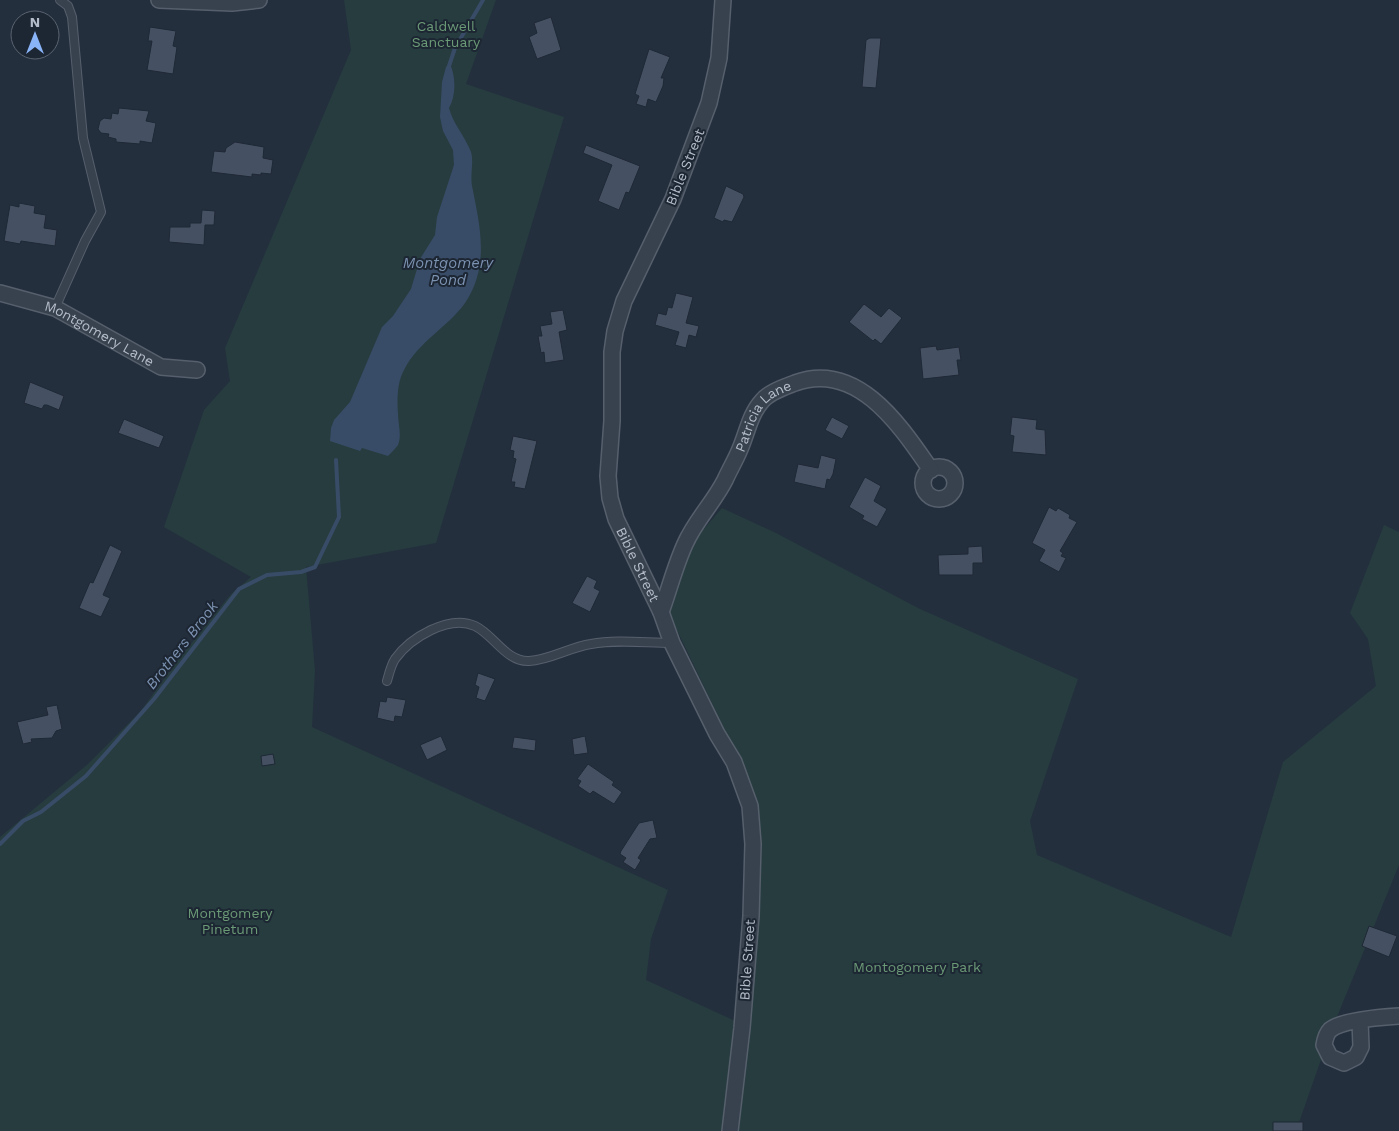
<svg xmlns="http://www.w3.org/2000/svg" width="1399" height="1131" viewBox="0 0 1399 1131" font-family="'Work Sans',sans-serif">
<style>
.green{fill:#263c3f}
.water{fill:#394c67}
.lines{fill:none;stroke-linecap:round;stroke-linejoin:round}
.stream{stroke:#394c67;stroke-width:4}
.building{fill:#455162;stroke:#1f2835}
.service-casing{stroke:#565f6c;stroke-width:10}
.minor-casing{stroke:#565f6c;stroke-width:18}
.service{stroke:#38414e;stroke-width:8}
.minor{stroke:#38414e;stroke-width:15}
.labels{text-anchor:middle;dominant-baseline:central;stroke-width:4;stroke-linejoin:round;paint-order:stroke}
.park-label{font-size:14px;fill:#6b9a76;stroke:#1d2633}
.street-label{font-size:14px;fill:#b4bcc9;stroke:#1d2633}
.water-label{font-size:15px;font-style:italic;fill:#7c92b1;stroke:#1d2633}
</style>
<rect width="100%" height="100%" fill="#242f3e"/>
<path class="green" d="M344 0H496L466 84 564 117 436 543 306 567 315 671 312 727 668 890 651 939 646 980 744 1025 760 887 756 822 744 770 663 601 696 538 722 508 776 533 918 608 1078 679 1030 821 1037 855 1231 937 1283 762 1376 686 1368 639 1350 613 1384 525 1399 532V865L1330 1034 1296 1131H0V837L88 764 140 712 177 661 231 594 251 577 164 527 204 410 230 381 225 348 351 50Z"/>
<path class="water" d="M450 64C456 77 456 96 449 108 453 124 465 136 471 152 474 162 470 175 472 186 480 226 490 266 465 303 448 327 418 342 404 370 397 382 397 401 398 414 398 424 402 435 398 445 396 448 391 453 388 456L362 448 360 451 330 441 331 428 334 420 350 402 382 327 393 316 411 289 420 259 435 235 437 217 454 165 453 150 443 131 440 117 442 82 446 67Z"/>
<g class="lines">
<path class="stream" d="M448 69 455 48 483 0
M0 844 23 821 41 812 86 776 154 699 239 589 267 575 301 572 315 567 339 517 336 460"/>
</g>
<path class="building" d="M551 17 561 50 537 59 529 37 537 33 534 23Z
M150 27 176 31 173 46 177 47 173 74 147 70 152 41H148Z
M870 38H881L876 88 862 87 866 40Z
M649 49 670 57 661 78H664L663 86 656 102 648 99 646 107 636 104 639 96 635 94Z
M119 108 149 111 146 121 156 123 152 143 140 141V144L116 142V139L108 137 109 134 101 133 98 129 100 121 104 118 111 119 112 113 118 114Z
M235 142 264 147 263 158 273 160 271 174 261 173V175L252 174V177L211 172 214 151 225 152 226 148Z
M586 145 640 166 629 193 626 192 619 210 598 201 612 165 583 153Z
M726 186 743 194 744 197 732 222 724 220 723 222 714 218Z
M19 203 35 206 34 213 46 215 44 228 57 230 55 246 21 241 20 244 4 241 10 205 19 207Z
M202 210 215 211 214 225H205L204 245 169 242 170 227H190V223H201Z
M676 293 693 297 686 323 699 326 696 337 689 335 686 348 675 345 679 332 655 325 658 313 666 315 668 307 672 308Z
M864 304 881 317 889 308 902 318 881 344 875 339 873 341 849 322Z
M563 310 567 330 559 332 564 360 545 363 544 352 541 353 538 336H542L540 326 552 324 550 312Z
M936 346 937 350 959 347 961 360H957L959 375 923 379 920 348Z
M30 382 64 396 59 410 47 405H44L42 409 24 403Z
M832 417 849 426 842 439 825 430Z
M1012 417 1037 420 1036 429 1045 430 1046 455 1012 452 1014 436 1010 435Z
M124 419 164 436 159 448 118 433Z
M513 436 537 441 525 489 514 487 515 482H511L516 459 513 458 514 451 510 450Z
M821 455 836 459 833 474 830 480 827 479 825 489 794 482 798 464 818 468Z
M865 477 881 486 874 501 887 509 877 527 862 519 864 516 849 507Z
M1049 507 1056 511 1058 508 1070 515 1069 518 1077 522 1060 551 1063 553 1061 556 1066 558 1059 572 1039 561 1045 550 1032 543Z
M110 545 122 551 103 595 110 598 101 617 79 608 90 582 93 583Z
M982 546 983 563H973V575H939L938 555 968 554V547Z
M587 576 597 581 594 588 600 591 590 612 572 603Z
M478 673 495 679 485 701 476 698 479 687 475 685Z
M387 697 406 700 402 717 395 716 394 722 377 718 380 701 386 702Z
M57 705 62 729 56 731 52 738 31 739 32 742 23 744 17 722 48 715 46 707Z
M441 736 447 750 427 760 420 745Z
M585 736 588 753 574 755 572 739Z
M514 737 536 740 535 751 512 748Z
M273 754 275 764 262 766 261 756Z
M588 764 614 782 612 785 622 792 614 804 593 791 590 794 578 786 581 781 577 779Z
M653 820 657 838 650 839 638 858 641 860 635 870 623 862 626 858 620 854 621 851 639 823Z
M1369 926 1397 936 1389 957 1362 946Z
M1273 1122H1303V1131H1273Z"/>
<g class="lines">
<g class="service-casing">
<path id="service" d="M55 308 85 241 101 212 83 138 72 17 68 6 60 0
M387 681C389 674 391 665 395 659 410 638 449 614 475 626 494 635 506 662 529 661 550 660 570 647 591 644 617 639 646 643 672 643"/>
</g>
<g class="minor-casing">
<g id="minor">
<path d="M159 0 232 3 259 0"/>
<path id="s1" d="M723 0 719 58 709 103 673 199 624 301 615 331 612 352V421L608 476 610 498 616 519 661 612 672 643 717 734 734 762 750 806 753 844 751 916 742 1028 730 1131"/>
<path id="s2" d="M0 293 55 308 161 367 197 370"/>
<circle cx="939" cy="483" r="16"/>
<path id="s3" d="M661 612C669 590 675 566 685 544 695 521 714 502 725 480 730 469 736 459 740 449 747 433 750 414 762 401 769 392 785 387 795 383 858 360 901 427 931 470"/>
<path d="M1360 1021 1361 1047 1356 1057 1344 1063 1330 1057 1324 1045C1325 1039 1326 1034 1330 1030 1342 1020 1383 1017 1399 1016"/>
</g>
</g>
<use href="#service" class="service"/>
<use href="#minor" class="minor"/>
</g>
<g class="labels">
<g class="park-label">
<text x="446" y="26">Caldwell<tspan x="446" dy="16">Sanctuary</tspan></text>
<text x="230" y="913">Montgomery<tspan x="230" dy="16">Pinetum</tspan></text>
<text x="917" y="967">Montogomery Park</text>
</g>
<g class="street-label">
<text transform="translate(685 167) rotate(-68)">Bible Street</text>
<text stroke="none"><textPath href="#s2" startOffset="108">Montgomery Lane</textPath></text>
<text stroke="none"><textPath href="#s3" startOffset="224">Patricia Lane</textPath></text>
<text stroke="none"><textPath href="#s1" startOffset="591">Bible Street</textPath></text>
<text transform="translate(747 960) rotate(-86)">Bible Street</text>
</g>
<g class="water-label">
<text x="448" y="263">Montgomery<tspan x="448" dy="17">Pond</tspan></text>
<text transform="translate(182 645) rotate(-52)">Brothers Brook</text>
</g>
</g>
<g transform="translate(35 35)"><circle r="24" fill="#1d2633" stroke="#59626f"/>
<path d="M0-4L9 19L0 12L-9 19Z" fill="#8ab4f8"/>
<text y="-8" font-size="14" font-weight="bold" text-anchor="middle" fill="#b4bcc9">N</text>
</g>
</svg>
